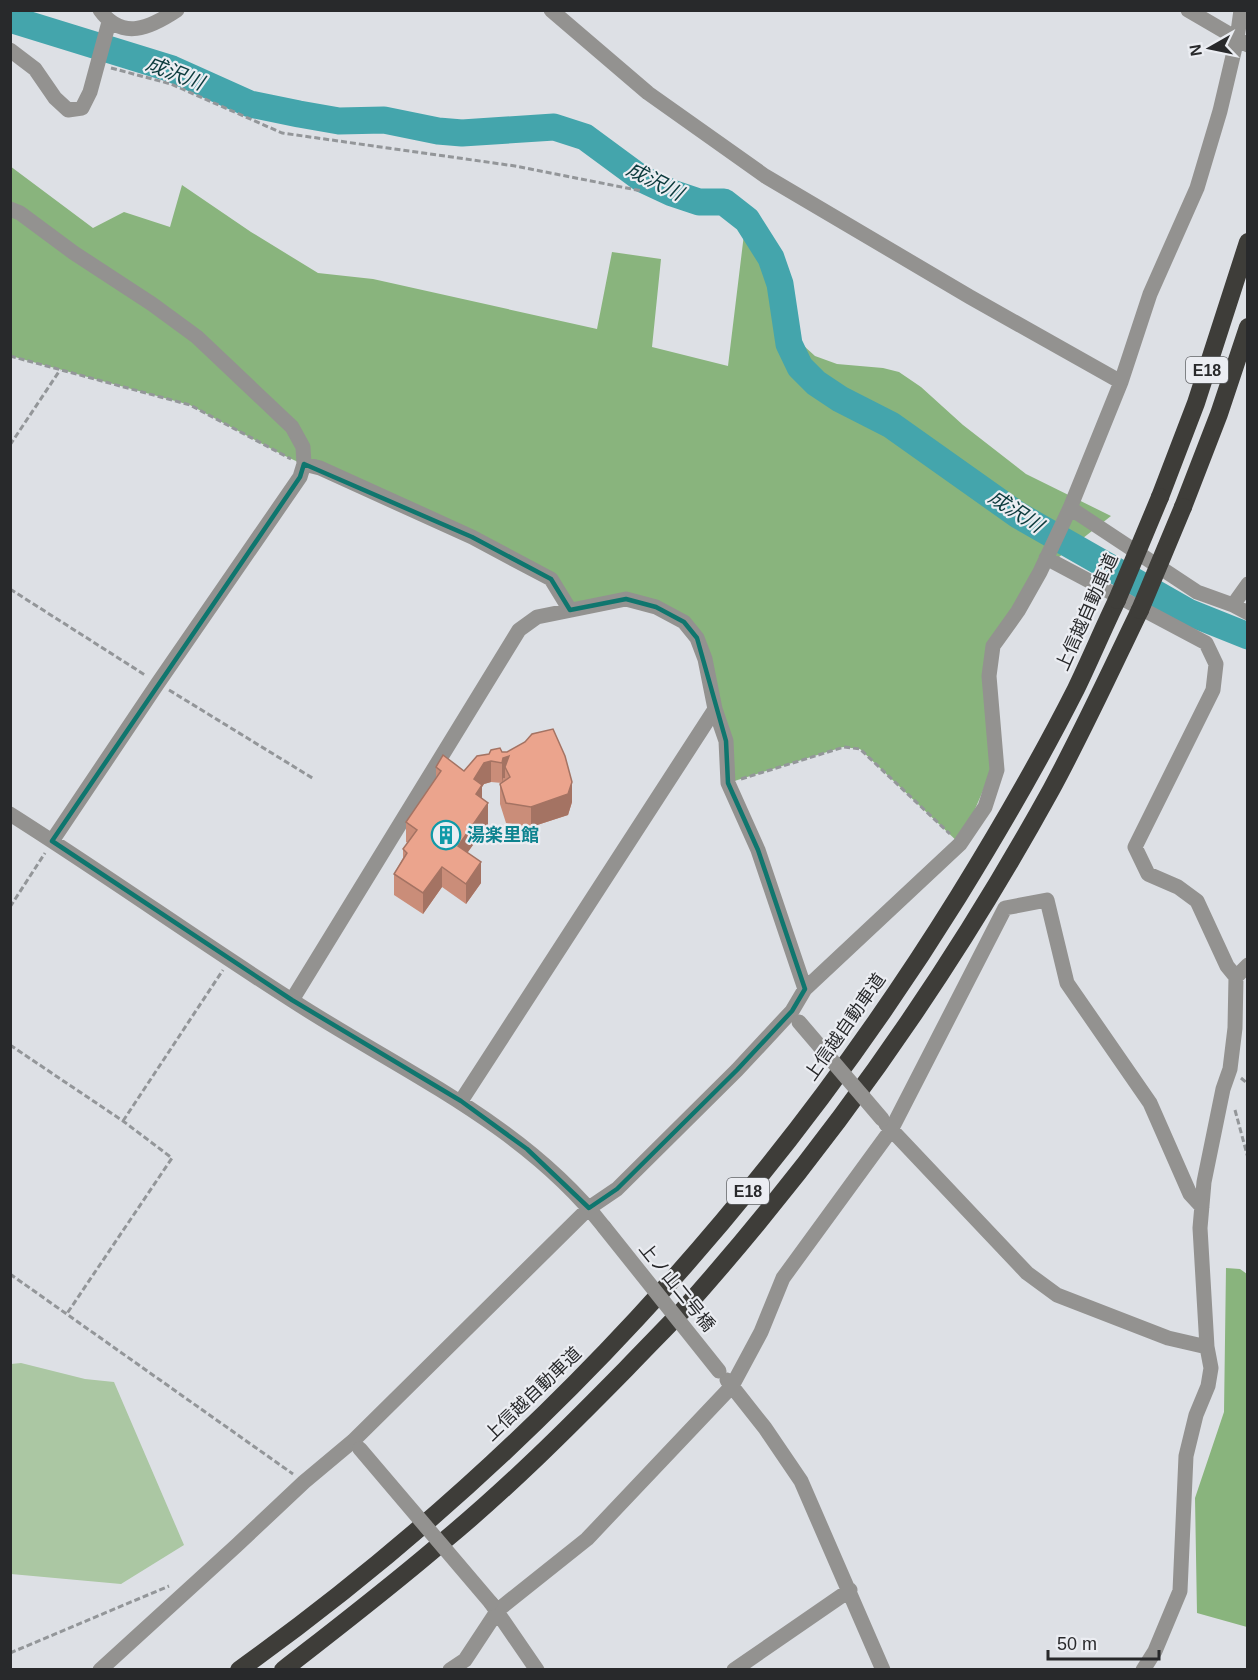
<svg xmlns="http://www.w3.org/2000/svg" width="1258" height="1680" viewBox="0 0 1258 1680" font-family="Arial,'Noto Sans JP',sans-serif">
<style>
.green{fill:#abc7a3}
.forest{fill:#89b47d}
.lines{fill:none;stroke-linecap:round;stroke-linejoin:round}
.river{stroke:#44a5ac;stroke-width:27}
.path{stroke:#939699;stroke-width:3;stroke-dasharray:6 3;stroke-linecap:butt}
.minor{stroke:#939290;stroke-width:15}
.highway{stroke:#3e3d39;stroke-width:18}
.minor-bridge{stroke:#939290;stroke-width:15}
.highway-bridge{stroke:#3e3d39;stroke-width:18}
.wall{fill:#ca8d79}
.shaded-wall{fill:#a47363}
.building{fill:#eba48d;stroke:#a47363;stroke-width:1.5}
.marked{fill:none;stroke:#0f766e;stroke-width:4.5;stroke-linejoin:round}
.labels{text-anchor:middle;dominant-baseline:central;stroke-width:4.5;stroke-linejoin:round;paint-order:stroke}
.shield{fill:#ebedf2;stroke:#626467;stroke-width:1.5}
.shield-label{font-size:16px;font-weight:bold;fill:#28292b}
.street-label{font-size:18px;fill:#28292b;stroke:#ebedf2}
.culture-label{font-size:18px;font-weight:bold;fill:#0d838f;stroke:#ebedf2;text-anchor:start}
.water-label{font-size:20px;font-style:italic;fill:#0c3b3d;stroke:#ebedf2}
</style>
<rect width="100%" height="100%" fill="#dde0e5"/>
<path class="green" d="M21 1363 85 1379 114 1382 184 1545 121 1584 11 1574V1364Z"/>
<path class="forest" d="M10 166 93 228 124 212 170 227 182 185 251 232 318 273 373 279 597 329 612 252 661 259 652 347 728 366 745 226 764 255 770 278 793 336 815 356 837 364 883 368 899 372 921 387 963 425 1026 474 1111 516 1040 572 993 646 991 772 960 844 860 749 843 747 728 783 705 659 684 622 626 599 570 610 551 579 283 455 190 405 11 356Z
M1226 1268 1240 1269 1247 1274V1627L1197 1613 1195 1498 1224 1412Z"/>
<g class="lines">
<path class="river" d="M10 19 172 69 250 104 299 114 339 121 384 120 438 131 462 133 554 127 585 137 642 179 672 193 699 202H724L747 220 771 258 780 284 789 344 800 367 816 383 840 399 891 425 1018 515 1188 612 1248 636"/>
<path class="path" d="M111 68 171 84 282 133 515 166 642 191
M10 356 190 405 291 459
M10 445 60 370
M10 589 145 675
M169 690 314 779
M741 779 844 747 860 749 950 834
M10 907 45 853
M10 1045 123 1121 172 1158 66 1315
M1241 1078 1248 1084
M1235 1110 1248 1158
M123 1121 223 970
M10 1274 293 1474
M10 1653 169 1586"/>
<path class="minor" d="M100 10C122 41 150 28 177 10
M551 10 648 93 765 176 970 297 1121 382
M1188 10 1248 45
M10 50 35 69 55 98 68 110 82 108 90 92 109 22
M10 209 20 213 74 253 152 304 197 337 292 427 303 447 304 464 300 477 158 683 52 841
M304 464 320 468 472 537 551 579 570 610
M1070 508 1197 592 1233 605 1248 613
M1046 558 1206 643 1216 664 1213 690 1135 847 1148 874 1178 887 1197 901 1227 966 1236 977
M1233 605 1248 584
M10 814C105 874 196 939 290 999 399 1070 523 1123 604 1227
M292 1000 519 630 537 617 626 599 656 607 684 622 697 638 705 659 715 709 726 741 728 783 758 850 805 989
M461 1101 715 709
M886 1124 1027 1273 1057 1295 1168 1338 1207 1347
M727 1380 765 1428 801 1481 883 1670
M491 1603 537 1670
M100 1670 236 1546 304 1482 353 1441 589 1208 617 1189 737 1070 792 1011 805 989 960 844 985 807 997 770 989 676 993 646 1018 611 1040 572 1070 508 1121 382 1150 294 1197 188 1220 111 1237 39 1241 10
M450 1670 465 1660 498 1610 587 1539 732 1386 761 1332 783 1278 891 1130 1005 908 1047 900 1067 983 1150 1103 1190 1194 1202 1207
M734 1670 850 1590
M1143 1670 1155 1651 1180 1591 1186 1456 1196 1415 1208 1386 1211 1368 1207 1347 1200 1228 1204 1182 1223 1089 1230 1069 1235 1028 1236 977 1248 965"/>
<path class="highway" d="M1160 497 1196 403 1248 242
M1183 507 1219 414 1248 327
M239 1670C528 1463 771 1198 958 897 1000 829 1040 760 1076 689 1090 660 1103 629 1117 600
M283 1670C338 1627 393 1585 445 1540 509 1487 568 1428 626 1369 645 1349 665 1329 684 1309 825 1151 949 975 1051 790 1083 731 1111 670 1140 610"/>
<path class="minor-bridge" d="M799 1022 882 1119
M604 1227 719 1371
M360 1449 491 1603"/>
<path class="highway-bridge" d="M1117 600 1160 497
M1140 610 1183 507"/>
</g>
<path class="wall" d="M502 752 572 802 568 815 531 827 506 823 500 804V784L502 783 491 782 484 784 482 787V798L488 824 467 853 481 883 466 904 442 887 423 914 394 895V874L403 858V849L408 843 406 842V822L436 778V767L464 771Z"/>
<path class="shaded-wall" d="M509 756 505 767V778H503L502 783V763L503 758Z
M491 761V782L484 784 482 787V806L474 799V779L484 763Z
M572 782V802L568 815 531 827V807Z
M488 803V824L458 866V846Z
M481 862V883L466 904V884Z
M442 867V887L423 914V893Z"/>
<path class="building" d="M553 729 565 756 572 782 568 794 531 807 506 803 500 784 510 777 505 767 509 756 503 758 502 763 491 761 484 763 474 779 482 785 476 794 488 803 458 846 481 862 466 884 442 867 423 893 394 874 407 853 403 849 417 830 406 822 441 771 436 767 443 755 464 771 477 756 489 754 491 750 500 748 502 752H507L525 742 532 734Z"/>
<path class="marked" d="M304 464 472 537 551 579 570 610 626 599 656 607 684 622 697 638 726 741 728 783 758 850 805 989 792 1011 737 1070 617 1189 589 1208 527 1149 461 1101 292 1000 52 841 300 477Z"/>
<defs>
<g id="building-ring" transform="scale(1.5)"><circle r="9.5" fill="#ebedf2" stroke="#0f9aa8" stroke-width="1.5"/><path d="M-4-6H4V6H1V3H-1V6H-4ZM-2.5-4.3h1.7v1.8h-1.7ZM.8-4.3h1.7v1.8H.8ZM-2.5-1h1.7V.8h-1.7ZM.8-1h1.7V.8H.8Z" fill="#0f9aa8"/></g>
</defs>
<g fill-rule="evenodd">
<use href="#building-ring" x="446" y="835"/>
</g>
<g class="labels">
<g class="shield">
<rect x="1186" y="357" width="42" height="26" rx="4.5"/>
<rect x="727" y="1178" width="42" height="26" rx="4.5"/>
</g>
<g class="shield-label">
<text x="1207" y="370">E18</text>
<text x="748" y="1191">E18</text>
</g>
<g class="street-label">
<text transform="translate(1087 612) rotate(-66)">上信越自動車道</text>
<text transform="translate(845 1027) rotate(-55)">上信越自動車道</text>
<text transform="translate(677 1287) rotate(51)">上ノ山二号橋</text>
<text transform="translate(533 1394) rotate(-44)">上信越自動車道</text>
</g>
<g class="culture-label">
<text x="467" y="835">湯楽里館</text>
</g>
<g class="water-label">
<text transform="translate(175 73) rotate(21)">成沢川</text>
<text transform="translate(655 181) rotate(27)">成沢川</text>
<text transform="translate(1016 511) rotate(33)">成沢川</text>
</g>
</g>
<rect width="1258" height="1680" fill="none" stroke="#28292b" stroke-width="24"/>
<g transform="translate(1210 48) rotate(261)" stroke="#ebedf2" stroke-width="4.5" paint-order="stroke">
<path d="M0-4.5L10 22L0 15L-10 22Z" fill="#28292b"/>
<text y="-9" font-size="16" font-weight="bold" text-anchor="middle" fill="#28292b">N</text>
</g>
<path d="M1048 1650v9h111v-9" fill="none" stroke="#28292b" stroke-width="3"/>
<text x="1057" y="1650" font-size="18" fill="#28292b" stroke="#ebedf2" stroke-width="4.5" paint-order="stroke">50 m</text>
</svg>
